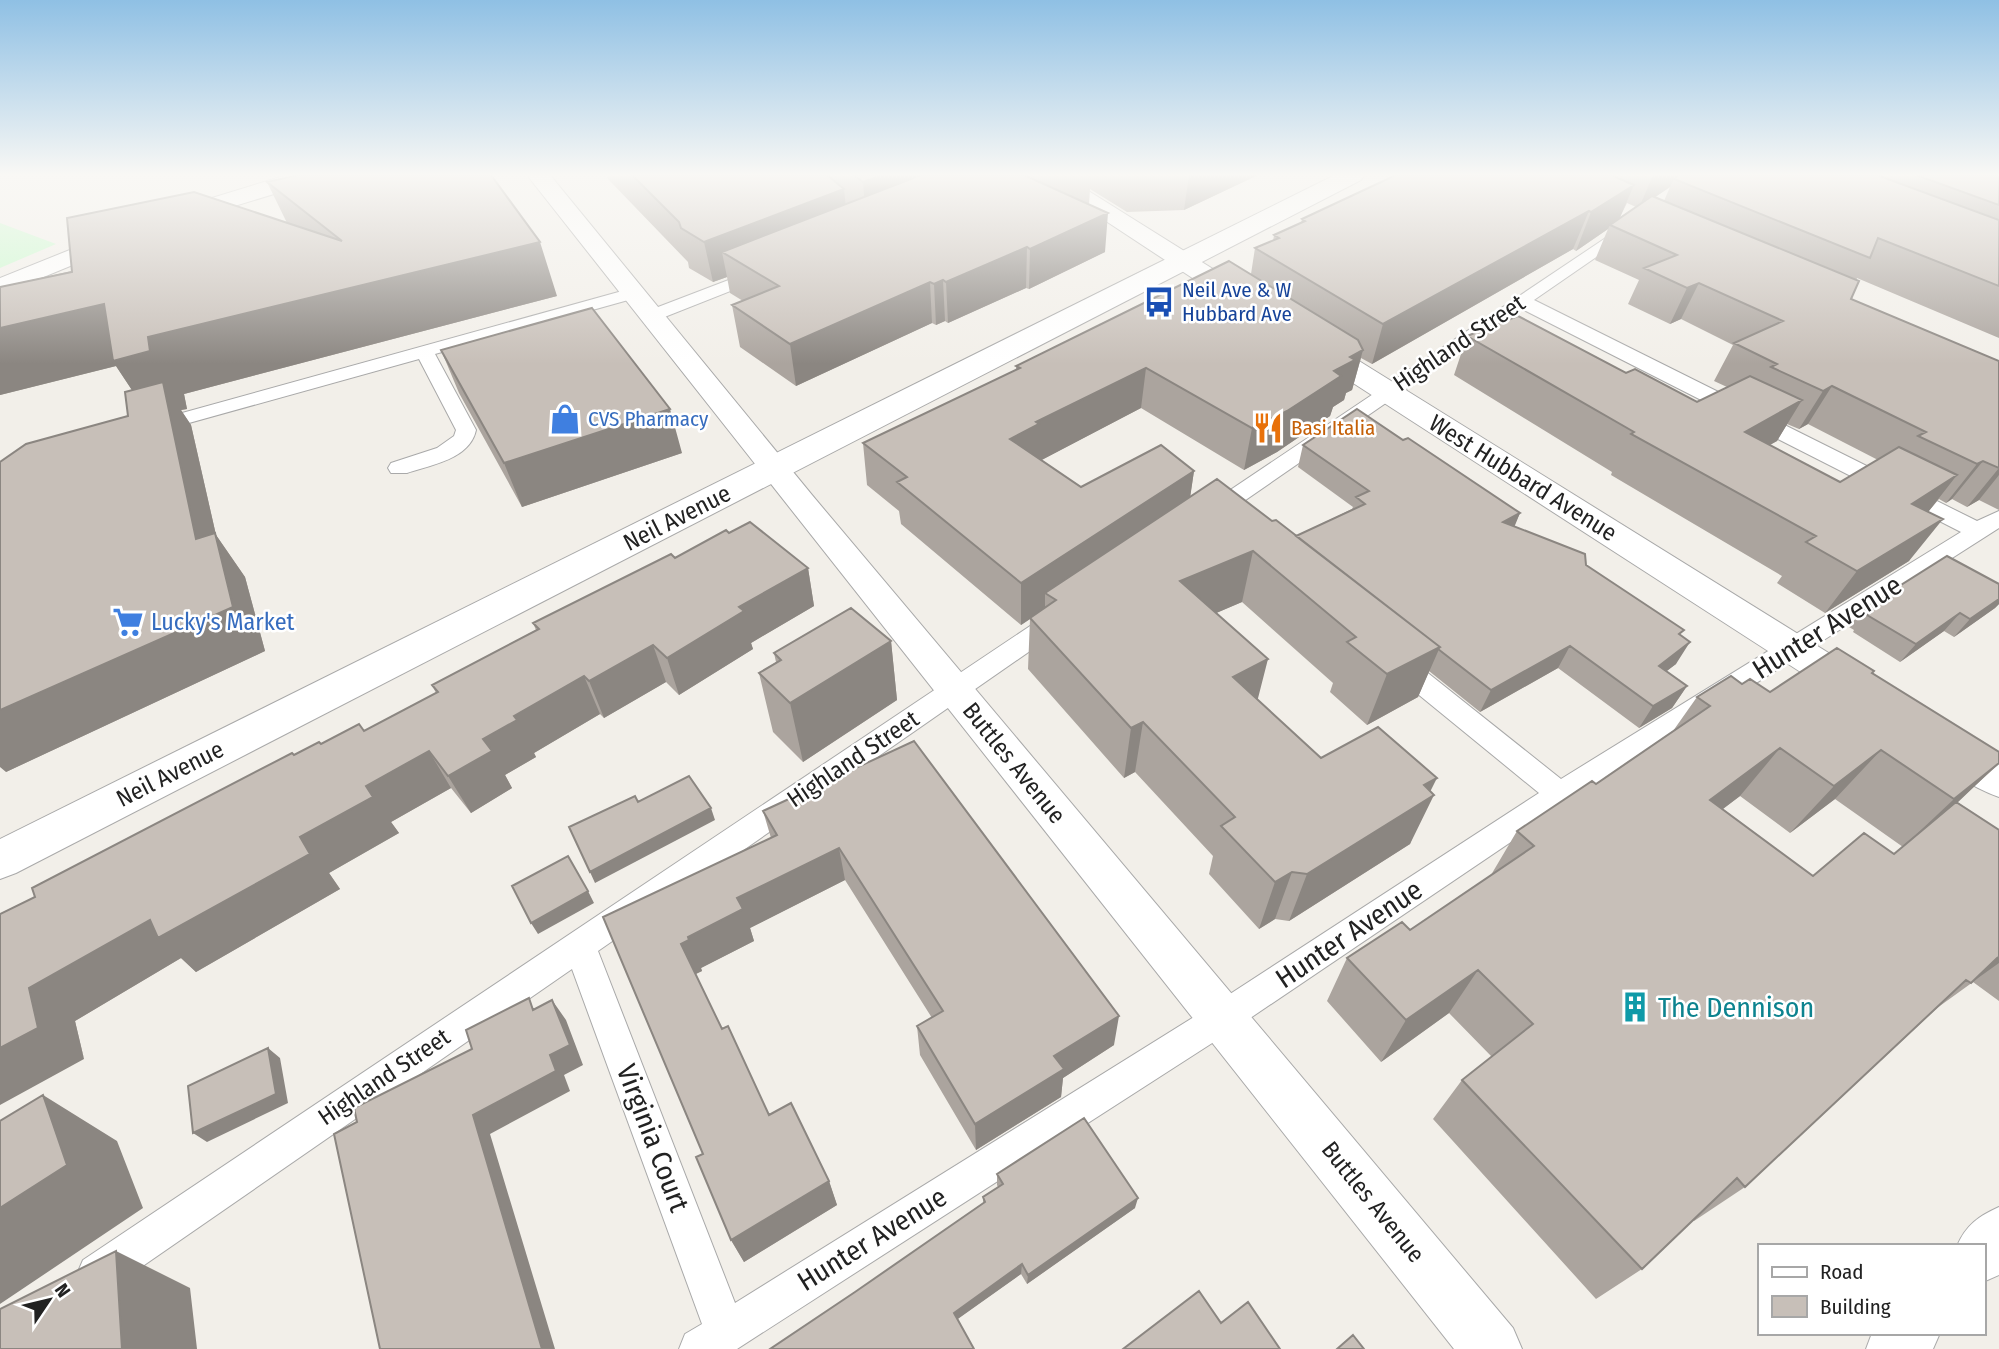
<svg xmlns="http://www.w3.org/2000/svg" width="1999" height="1349" viewBox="0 0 1999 1349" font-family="'Fira Sans Condensed',sans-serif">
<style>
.park{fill:#c8facc}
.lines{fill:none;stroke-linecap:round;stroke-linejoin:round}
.service-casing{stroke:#a9a9a9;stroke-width:2}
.minor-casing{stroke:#a9a9a9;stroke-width:2}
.tertiary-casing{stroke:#a9a9a9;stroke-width:2}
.service{fill:#fff;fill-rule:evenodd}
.minor{fill:#fff;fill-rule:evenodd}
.tertiary{fill:#fff;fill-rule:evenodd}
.wall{fill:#aba49e;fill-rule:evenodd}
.shaded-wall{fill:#8b8681}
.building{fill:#c7bfb8;stroke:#8b8681;stroke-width:2}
.labels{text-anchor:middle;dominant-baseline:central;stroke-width:5;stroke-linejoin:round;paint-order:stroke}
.far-transit-label{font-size:21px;fill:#164399;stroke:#fff;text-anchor:start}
.far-shop-label{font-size:21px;fill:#366cbe;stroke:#fff;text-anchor:start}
.far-food-label{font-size:21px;fill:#c56008;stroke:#fff;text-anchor:start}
.street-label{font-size:24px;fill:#222;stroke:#fff}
.shop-label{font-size:24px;fill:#366cbe;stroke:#fff;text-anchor:start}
.near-street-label{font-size:28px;fill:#222;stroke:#fff}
.near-culture-label{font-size:28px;fill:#0d838f;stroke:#fff;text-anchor:start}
</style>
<rect width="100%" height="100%" fill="#f2efe9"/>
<path class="park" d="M0 223 56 244 0 268Z"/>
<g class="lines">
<g class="service-casing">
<path id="service" d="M1628 223 1634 225 1636 228 1634 231 1534 300 1977 521 1999 511V528L1570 802 1234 1029 737 1349H679L685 1334 702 1324 572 969 111 1288 97 1294 83 1288 77 1274 83 1260 1048 614 1057 611 1066 614 1070 620 1066 626 598 951 735 1303 1210 1007 1539 793 1386 668 1382 661 1386 654 1395 652 1404 654 1561 779 1961 532 1522 309 1218 519H1202L1199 514 1202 509Z
M760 268 766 269 769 273 766 277 657 320 651 321 642 316 645 312Z
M633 288 639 289 642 293 639 297 435 354 476 430C470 459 431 465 407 473H391L388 468 391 463 437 448 454 436 456 430 419 359 153 433 146 431 143 427 146 423Z"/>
</g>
<g class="minor-casing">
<path id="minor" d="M287 175H323L320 180 182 222H166L162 217 166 212Z
M527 175H550L812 495 1513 1328 1522 1349H1454Z
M1036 175H1063L1256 296 1260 302 1256 308 1247 310 1238 308Z
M117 231 126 233 129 238 126 243 0 295V278Z
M1312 336 1322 338 1872 680 1878 690 1872 700 1858 704 1844 700 1302 350 1298 344 1302 338Z
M1945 729 1959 734 1999 759V797C1976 789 1936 766 1925 745L1931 734Z
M1999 1207V1275L1983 1282V1246H1957C1966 1225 1979 1216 1999 1207Z
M1872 1333H1940L1933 1349H1866Z"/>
</g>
<g class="tertiary-casing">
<path id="tertiary" d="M1335 175H1364L1361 180 16 873 0 879V839Z"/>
</g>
<use href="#service" class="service"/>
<use href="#minor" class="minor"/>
<use href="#tertiary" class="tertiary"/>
</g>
<path class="wall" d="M607 175H1258L1184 210 1127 212 1090 189 1089 205 1105 252 1029 289 1026 288 948 323 945 321 936 325 932 323 796 386 740 347 732 305 743 301 730 293 727 277 713 282 689 268 688 262 608 179Z
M1396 175H1999V338L1857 278 1851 299 1999 361V510L1979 500 1967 507 1952 499 1946 503 1939 499 1928 512 1909 561 1825 613 1777 583 1782 576 1611 475 1612 472 1454 375 1467 336 1626 373 1697 402 1727 387 1714 381 1733 345 1681 319 1670 324 1628 304 1639 280 1595 260 1608 229 1576 251 1573 249 1372 364 1361 358 1352 390 1346 393 1344 400 1333 407 1330 416 1277 452 1244 470 1141 408 1041 460 1081 487 1194 471 1190 497 1272 521 1296 536 1352 509 1353 507 1298 467 1303 445 1403 440 1520 513 1514 526 1586 565 1681 635 1676 664 1666 671 1687 686 1672 708 1639 728 1558 668 1480 712 1429 671 1418 697 1367 725 1330 692 1333 683 1242 602 1216 613 1257 700 1321 758 1430 791 1410 844 1289 921 1275 919 1259 929 1209 874 1213 856 1135 772 1124 778 1028 669 1030 619 1021 625 901 524 899 511 867 485 863 443 1016 370V366L1251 274 1255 248 1273 241 1274 235 1301 223 1302 219ZM1670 187 1664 201 1655 197ZM1627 203 1636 207 1620 217ZM1787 424 1799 429 1808 424 1878 460 1840 482 1769 445 1777 441Z
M267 182 557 296 184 394 187 409 181 410 191 425 216 535 245 577 265 651 6 772 128 416 132 390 116 366 0 395V287L287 223Z
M441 350 682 453 522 507 459 393Z
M729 533 808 568 814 606 751 643 753 649 679 695 666 682 604 718 600 714 534 753 536 757 505 775 512 788 471 813 451 788 391 822 399 833 329 873 340 889 196 972 181 958 75 1021 84 1059 35 897 294 755 321 744 364 731 436 693 432 685 536 630 533 623Z
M1999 584V604L1995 608 1954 637 1944 631 1900 662 1853 632 1854 630 1849 627 1863 609Z
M891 641 897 700 803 762 773 732 759 673 776 662 774 653Z
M1872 674 1999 752V764L1957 802 1999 830V1001L1973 982 1937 1008 1745 1187 1694 1221 1693 1220 1642 1269 1596 1299 1433 1119 1462 1080 1492 1057 1449 1013 1381 1062 1327 1001 1347 958 1410 930 1491 875 1517 831 1596 784 1673 731 1697 697 1742 684 1770 692ZM1740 796 1790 833 1835 799 1903 847 1894 854 1813 876 1723 809Z
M914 741 1114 1045 1063 1078 1061 1097 976 1150 920 1055 917 1026 932 1018 845 880 750 928 754 941 701 968 702 971 695 974 722 1029 769 1115 829 1181 837 1205 744 1262 731 1240 703 1154 603 917 771 838 763 811Z
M997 1174 1135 1208 1027 1284 1021 1274 957 1319 855 1292 983 1203V1197L998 1187 997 1185Z"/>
<path class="shaded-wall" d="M882 175H981L866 221 863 182Z
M1189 175H1258L1184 210Z
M1653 175H1688L1674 179 1670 187 1639 208Z
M1634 185 1618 222 1610 225 1608 229 1576 251 1591 212Z
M844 189 848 228 722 252 727 277 713 282 704 242Z
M1589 211 1573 249 1372 364 1383 324Z
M1108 213 1105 252 1029 289 1030 249Z
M540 242 557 296 184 394 187 409 181 410 191 425 216 535 245 577 265 651 6 772 0 767V710L196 539 151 419 116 366 0 395V328L104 304 148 337Z
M1027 247 1026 288 948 323 946 282Z
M943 280 945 321 936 325 934 284Z
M930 282 932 323 796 386 790 344Z
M1699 283 1681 319 1670 324 1687 288Z
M1363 350 1352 390 1346 393 1344 400 1333 407 1330 416 1277 452 1244 470 1252 428 1334 371 1350 357Z
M1146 368 1141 408 1038 462 1010 439 1036 422Z
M1832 386 1808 424 1799 429 1823 391Z
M1802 400 1777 441 1721 473 1745 432Z
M670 409 682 453 522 507 504 463Z
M1983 461 1952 499 1946 503 1977 464Z
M1999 468V475L1979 500 1967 507Z
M1194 471 1188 512 1045 593V609L1021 625V583Z
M1957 475 1925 516 1912 504Z
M1520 513 1511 535 1503 522Z
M1943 519 1909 561 1825 613 1857 571Z
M1253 551 1242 602 1172 632 1180 581Z
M808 568 814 606 751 643 753 649 679 695 667 658 739 607Z
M1999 599V604L1995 608 1954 637 1970 619Z
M1960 613 1944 631 1900 662 1916 644Z
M891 641 897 700 803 762 790 703Z
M1690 642 1676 664 1645 688 1659 666Z
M653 645 666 682 604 718 589 681Z
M1570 646 1558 668 1480 712 1491 690Z
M1440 647 1418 697 1367 725 1387 674Z
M1268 659 1255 710 1233 677Z
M584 676 600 714 534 753 536 757 505 775 512 788 471 813 448 776 483 739 514 716Z
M1687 686 1672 708 1639 728 1653 706Z
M1143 722 1135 772 1124 778 1131 728Z
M1780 748 1740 796 1672 847 1710 800Z
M1881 750 1835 799 1790 833 1834 786Z
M429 751 451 788 391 822 399 833 329 873 340 889 196 972 181 958 75 1021 84 1059 0 1105V1048L29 988 150 920 300 837 366 786Z
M1999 763 1955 805 1903 847 1954 799Z
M1437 778 1426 800 1434 795 1410 844 1289 921 1307 874 1424 785Z
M711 808 715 820 595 883 590 872Z
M839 848 845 880 750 928 754 941 701 968 702 971 694 975 681 944 688 937 737 898Z
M1292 872 1275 919 1259 929 1275 882Z
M588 891 594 903 538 934 531 923Z
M1999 957V963L1950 998 1971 983 1997 958Z
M1478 970 1449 1013 1381 1062 1406 1020Z
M552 1000 566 1020 583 1065 564 1075 570 1091 490 1134 555 1349H542L473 1115 550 1055Z
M1119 1016 1114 1045 1063 1078 1061 1097 976 1150 975 1124 1054 1056Z
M268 1048 280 1058 288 1103 207 1142 193 1133Z
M43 1095 117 1141 143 1208 0 1304V1208Z
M829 1181 837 1205 744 1262 731 1240Z
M1138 1198 1135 1208 1027 1284 1028 1275Z
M116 1251 190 1288 197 1349H122Z
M1022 1264 1021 1274 955 1321 954 1313Z"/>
<path class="building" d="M298 175H491L540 242 148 337 150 351 113 361 104 304 0 328V287L72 272 67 218 194 192 342 241 267 182Z
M632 175H827L844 189 704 242 681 228 679 222Z
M854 175H882L863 182Z
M921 175H1029H1024L1108 213 1030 249 1027 247 946 282 943 280 934 284 930 282 790 344 732 305 779 286 722 252Z
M1396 175H1611L1634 185 1591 212 1589 211 1383 324 1255 248 1279 238 1274 235 1305 221 1302 219Z
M1679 175H1877L1999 220V286L1878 238 1870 258 1674 179Z
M1916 175H1999V205Z
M1652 196 1859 281 1851 299 1999 361V468L1983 461 1977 464 1918 436 1926 432 1832 386 1823 391 1771 367 1777 364 1734 343 1783 321 1699 283 1687 288 1644 268 1677 255 1610 225Z
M1229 261 1358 340 1363 350 1350 357 1355 360 1334 371 1341 376 1287 411 1252 428 1146 368 1036 422 1039 424 1010 439 1081 487 1161 445 1194 471 1021 583 897 482 907 477 863 443 1020 368 1016 366Z
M592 308 670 409 504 463 441 350Z
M1518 316 1626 373 1635 369 1697 402 1750 376 1802 400 1745 432 1840 482 1899 447 1957 475 1912 504 1943 519 1857 571 1806 542 1816 536 1631 434 1634 432 1467 336Z
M163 382 196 539 215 533 233 607 0 710V462L26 444 128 416 125 392Z
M1357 409 1403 440 1408 438 1520 513 1503 522 1585 554 1586 565 1684 630 1679 634 1690 642 1659 666 1687 686 1653 706 1570 646 1491 690 1438 649 1440 647 1296 536 1365 504 1356 497 1369 491 1303 445Z
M1217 479 1272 521 1276 520 1440 647 1387 674 1347 642 1356 637 1253 551 1180 581 1268 659 1233 677 1321 758 1378 727 1437 778 1424 785 1434 795 1307 874 1292 872 1275 882 1221 826 1235 817 1143 722 1131 728 1030 618 1056 600 1045 593Z
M750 522 808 568 739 607 744 611 667 658 653 645 589 681 584 676 514 716 517 720 483 739 492 751 448 776 429 751 366 786 373 797 300 837 310 854 158 938 150 920 29 988 38 1028 0 1048V914L35 897 32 888 292 753 294 755 319 742 321 744 359 724 364 731 438 692 432 685 539 629 533 623 671 554 675 558 726 530 729 533Z
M1947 556 1999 584V599L1970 619 1960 613 1916 644 1867 615 1870 613 1863 609Z
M851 608 891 641 790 703 759 673 781 660 774 653Z
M1837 648 1874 671 1872 673 1999 752V763L1954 799 1881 750 1834 786 1780 748 1710 800 1813 876 1864 833 1894 854 1956 802 1999 830V957L1997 958 1971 983 1966 980 1745 1187 1737 1178 1642 1269 1462 1080 1533 1024 1478 970 1406 1020 1347 958 1402 922 1410 930 1534 846 1517 831 1592 781 1596 784 1710 706 1697 697 1731 676 1742 684 1750 679 1770 692Z
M914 741 1119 1016 1054 1056 1064 1069 975 1124 917 1026 943 1011 839 848 737 898 743 909 688 937 689 940 681 944 722 1029 728 1026 769 1115 791 1103 829 1181 731 1240 696 1157 703 1154 603 917 777 835 763 811Z
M689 776 711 808 590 872 569 827 635 796 638 802Z
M568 856 588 891 531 923 512 886Z
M529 998 533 1010 552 1000 570 1045 550 1055 556 1071 473 1115 542 1349H380L334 1134 357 1122 354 1108 472 1049 466 1030Z
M268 1048 276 1094 193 1133 188 1086Z
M43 1095 67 1165 0 1208V1121Z
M1084 1118 1138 1198 1028 1275 1022 1264 954 1313 974 1349H770L855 1292 985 1202 983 1197 1003 1184 997 1174Z
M116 1251 122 1349H0V1309Z
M1199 1291 1221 1323 1248 1302 1280 1349H1123Z
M1353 1335 1364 1349H1337Z"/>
<linearGradient id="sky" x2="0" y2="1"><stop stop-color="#8fc0e4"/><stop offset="0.48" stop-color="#f9f8f5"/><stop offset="1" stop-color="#f9f8f5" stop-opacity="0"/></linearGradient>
<rect width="1999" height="364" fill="url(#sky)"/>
<defs>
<g id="bus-bare" transform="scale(2.415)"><path d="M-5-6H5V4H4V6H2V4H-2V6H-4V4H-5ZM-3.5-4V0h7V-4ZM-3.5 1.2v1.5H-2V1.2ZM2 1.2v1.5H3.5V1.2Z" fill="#1a4fb4" stroke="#fff" stroke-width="2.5" paint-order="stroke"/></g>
<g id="shop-bare" transform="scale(2.415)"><path d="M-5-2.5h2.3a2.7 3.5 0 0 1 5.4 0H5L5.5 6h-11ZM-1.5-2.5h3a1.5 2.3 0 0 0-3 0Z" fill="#3f7fe0" stroke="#fff" stroke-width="2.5" paint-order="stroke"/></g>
<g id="restaurant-bare" transform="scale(2.415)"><path d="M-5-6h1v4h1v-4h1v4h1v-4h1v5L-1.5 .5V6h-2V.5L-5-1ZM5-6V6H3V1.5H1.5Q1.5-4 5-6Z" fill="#e8710a" stroke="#fff" stroke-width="2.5" paint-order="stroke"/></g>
<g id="supermarket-bare" transform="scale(2.415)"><path d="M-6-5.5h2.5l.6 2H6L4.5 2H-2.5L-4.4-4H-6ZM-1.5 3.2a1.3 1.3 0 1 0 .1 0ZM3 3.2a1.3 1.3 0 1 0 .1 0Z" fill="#3f7fe0" stroke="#fff" stroke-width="2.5" paint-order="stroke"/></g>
<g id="building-bare" transform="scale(2.415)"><path d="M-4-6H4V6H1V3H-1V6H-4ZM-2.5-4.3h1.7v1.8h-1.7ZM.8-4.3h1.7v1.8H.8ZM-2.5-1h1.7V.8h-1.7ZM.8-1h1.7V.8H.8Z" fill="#0f9aa8" stroke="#fff" stroke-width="2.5" paint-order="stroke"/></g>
</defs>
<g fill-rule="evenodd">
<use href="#bus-bare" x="1159" y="302"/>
<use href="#shop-bare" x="565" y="419"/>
<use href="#restaurant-bare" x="1268" y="428"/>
<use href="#supermarket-bare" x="128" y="622"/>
<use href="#building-bare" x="1635" y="1007"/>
</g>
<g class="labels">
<g class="far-transit-label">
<text x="1182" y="290">Neil Ave &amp; W<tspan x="1182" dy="24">Hubbard Ave</tspan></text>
</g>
<g class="far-shop-label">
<text x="588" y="419">CVS Pharmacy</text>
</g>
<g class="far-food-label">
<text x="1291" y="428">Basi Italia</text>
</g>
<g class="street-label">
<text transform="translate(1459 343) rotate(-34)">Highland Street</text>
<text transform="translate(1523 478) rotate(32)">West Hubbard Avenue</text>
<text transform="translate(677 518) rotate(-27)">Neil Avenue</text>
<text transform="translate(853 759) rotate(-34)">Highland Street</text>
<text transform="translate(1014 763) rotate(51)">Buttles Avenue</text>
<text transform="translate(170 774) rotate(-27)">Neil Avenue</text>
<text transform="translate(384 1077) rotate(-34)">Highland Street</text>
<text transform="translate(1373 1202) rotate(51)">Buttles Avenue</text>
</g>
<g class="shop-label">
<text x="151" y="622">Lucky's Market</text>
</g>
<g class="near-street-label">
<text transform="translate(1827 627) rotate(-32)">Hunter Avenue</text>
<text transform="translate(1349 934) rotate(-34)">Hunter Avenue</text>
<text transform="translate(653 1138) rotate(69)">Virginia Court</text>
<text transform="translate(872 1239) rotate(-32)">Hunter Avenue</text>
</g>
<g class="near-culture-label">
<text x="1658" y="1007">The Dennison</text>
</g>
</g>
<rect x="1758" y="1244" width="228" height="91" fill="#ffffff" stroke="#a7a7a7" stroke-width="2"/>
<rect x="1772" y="1267" width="35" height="10" fill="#ffffff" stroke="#a7a7a7" stroke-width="2"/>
<text x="1820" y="1279" font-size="21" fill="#222222">Road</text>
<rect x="1772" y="1296" width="35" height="21" fill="#c7bfb8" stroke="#a7a7a7" stroke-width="2"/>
<text x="1820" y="1314" font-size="21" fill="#222222">Building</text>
<g transform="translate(49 1300) rotate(55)" stroke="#ffffff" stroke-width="5" paint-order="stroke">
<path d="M0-5L12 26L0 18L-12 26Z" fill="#222222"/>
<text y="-10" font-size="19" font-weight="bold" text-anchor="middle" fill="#222222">N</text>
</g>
</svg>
